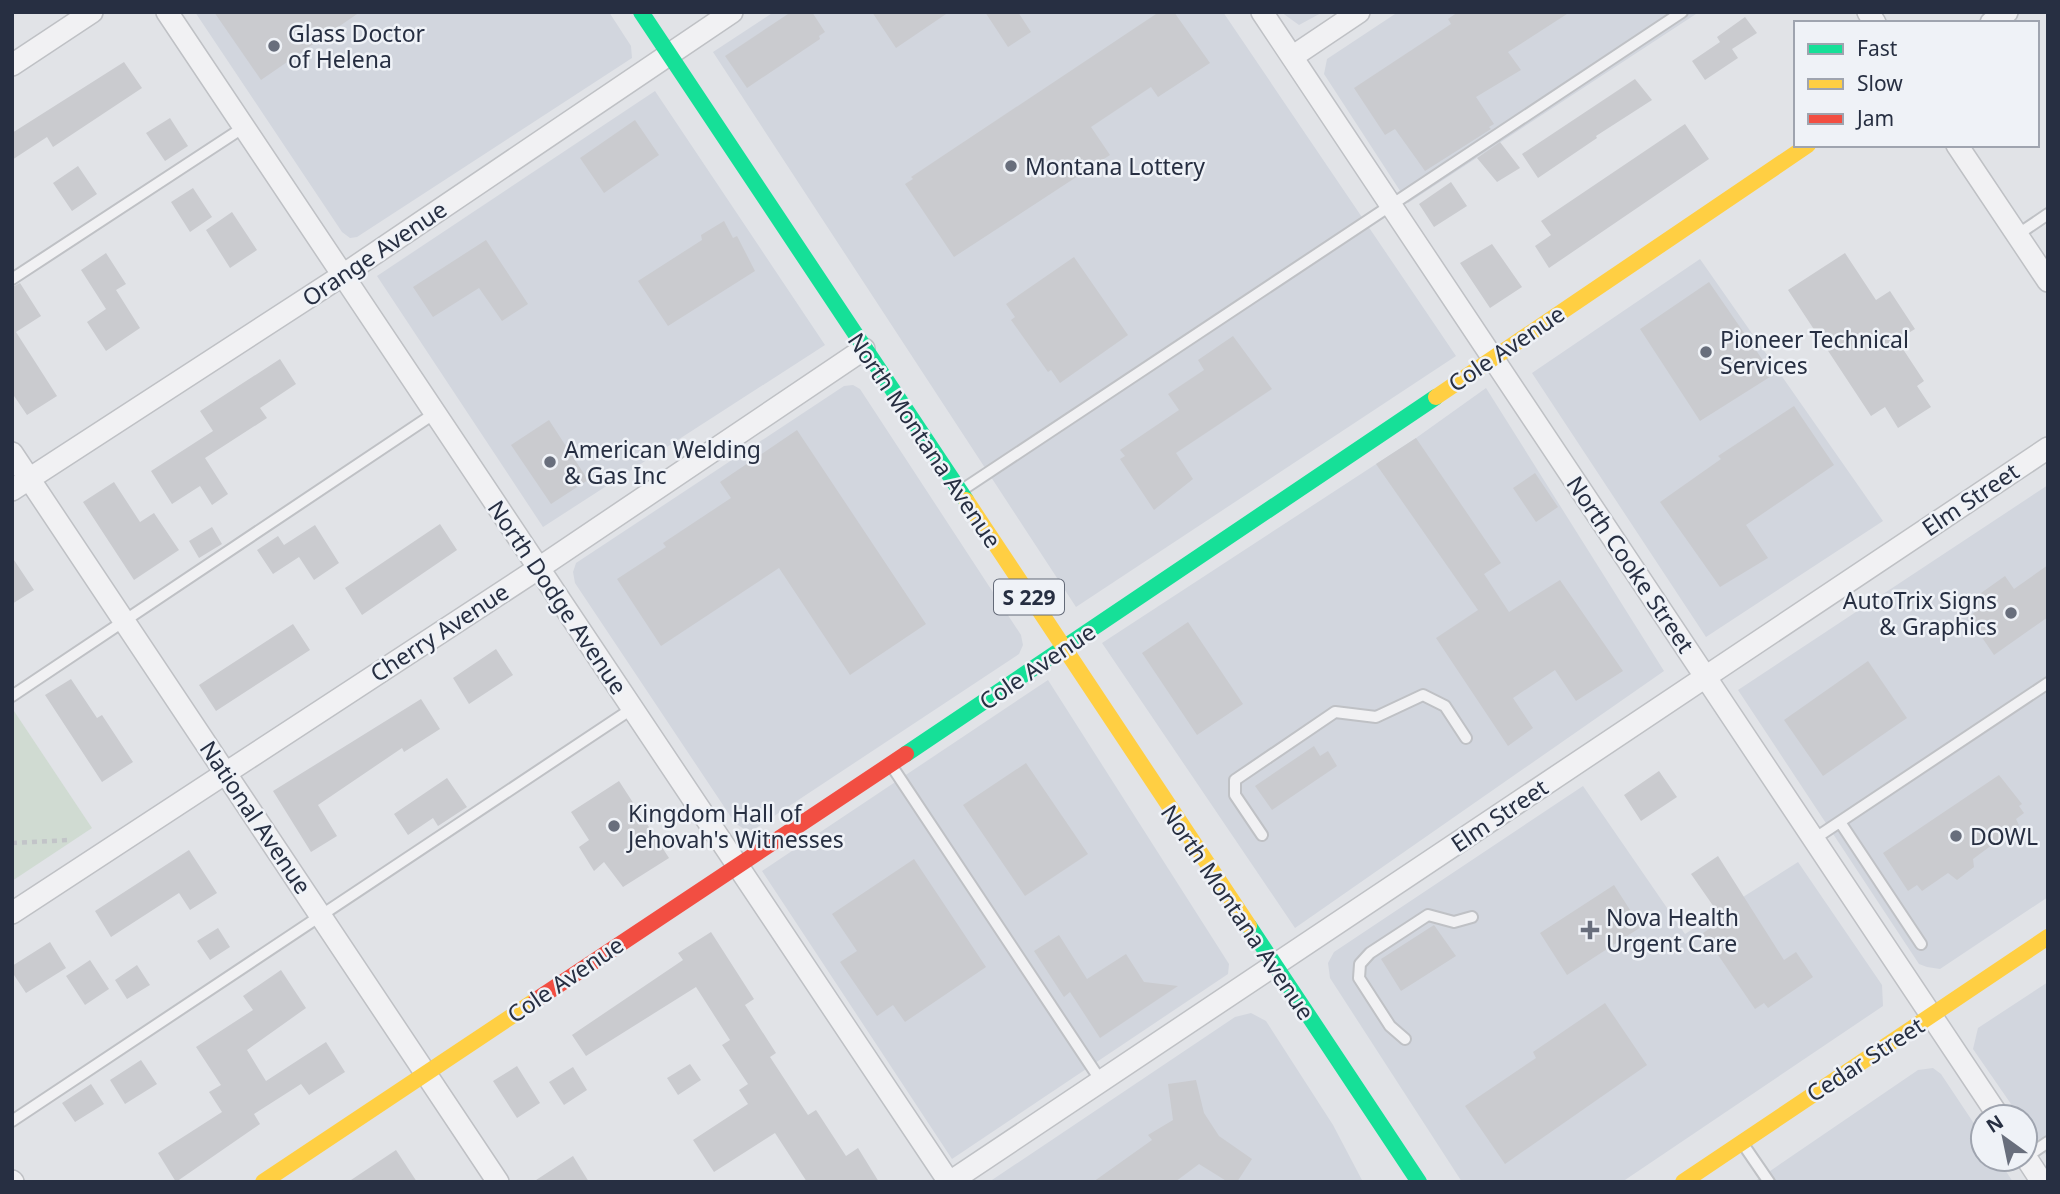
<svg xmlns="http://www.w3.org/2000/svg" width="2060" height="1194" viewBox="0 0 2060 1194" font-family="'Noto Sans',sans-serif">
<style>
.built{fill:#d2d6de}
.green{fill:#d0dbd2}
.building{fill:#cacbcf}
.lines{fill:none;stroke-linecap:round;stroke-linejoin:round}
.lane-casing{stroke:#bfc1c5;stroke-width:14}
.street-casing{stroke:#bfc1c5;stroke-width:24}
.path{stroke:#c2c4c8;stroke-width:4.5;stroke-dasharray:5 5;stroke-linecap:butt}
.lane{stroke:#f1f1f3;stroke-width:10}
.street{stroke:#f1f1f3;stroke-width:21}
.fast{stroke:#16e098;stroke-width:16}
.slow{stroke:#ffcf43;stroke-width:16}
.jam{stroke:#f24e42;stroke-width:16}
.poi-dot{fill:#686e7c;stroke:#eff2f7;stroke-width:2.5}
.labels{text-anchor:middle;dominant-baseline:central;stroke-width:5;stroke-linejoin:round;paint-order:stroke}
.shield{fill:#eff2f7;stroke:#636a78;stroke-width:2}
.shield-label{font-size:21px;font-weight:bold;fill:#272f42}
.poi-label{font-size:23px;fill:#272f42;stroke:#eff2f7;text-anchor:start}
.street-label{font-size:23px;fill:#272f42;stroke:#eff2f7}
</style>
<rect width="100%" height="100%" fill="#e1e3e7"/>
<path class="built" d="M195 12H609L631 46 632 58 357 237 350 238 342 232Z
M774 12H1223L1456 356 1076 607 713 52Z
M1281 12H1323L1299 25Z
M1398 12H1699L1408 203 1324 74 1327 59Z
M655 91 825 345 543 527 377 276Z
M1700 259 1883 521 1706 637 1532 373Z
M853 385 860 389 1021 635 1023 645 1019 654 753 830 744 829 735 823 575 583 573 572 576 563 844 386Z
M1486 388 1664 671 1295 928 1102 643 1416 438Z
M2048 485V897L1940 969 1927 967 1919 964 1738 690Z
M1048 680 1229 964 1228 974 952 1159 762 871Z
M1583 786 1685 934 1798 862 1882 985 1883 1006 1622 1182H1462L1330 978 1328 963 1334 952Z
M2048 982V1158L2025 1124V1117H2020L1973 1049 1978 1028Z
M1251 1013 1266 1021 1333 1125 1363 1182H989L1235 1017Z
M1933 1068 1941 1074 1983 1137V1159H1998L2013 1182H1754L1918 1070Z"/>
<path class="green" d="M12 708 92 828 12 881Z"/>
<path class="building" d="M214 12H360L261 80Z
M791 12H812L825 32 819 36 820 39 747 88 725 56Z
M872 12H949L896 48Z
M985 12H1018L1031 32 1008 47Z
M1159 12H1174L1210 63 1158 97 1151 87 1091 127 1110 155 954 257 905 184 913 179 911 177Z
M1458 12H1570L1508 52 1521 70 1476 97 1494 124 1489 127 1491 129 1425 171 1395 129 1385 135 1354 88 1451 24 1448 19Z
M1745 17 1757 33 1732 49 1738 58 1705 80 1692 61 1720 42 1717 37Z
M124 62 142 88 53 147 47 137 12 160V133Z
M1635 79 1652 100 1596 136 1597 138 1538 178 1522 154Z
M170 118 188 146 165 161 146 133Z
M635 120 659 155 604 193 580 158Z
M1685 124 1709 159 1549 268 1535 246 1551 235 1541 221Z
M1500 142 1520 168 1497 182 1477 158Z
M78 166 97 194 72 211 53 183Z
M1451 182 1467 206 1434 227 1419 204Z
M193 188 212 217 190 232 171 202Z
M232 212 257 250 230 268 206 230Z
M724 221 733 238 737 236 755 271 668 326 638 281 702 240 701 235Z
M486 240 528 304 502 321 479 288 433 317 413 287Z
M1492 244 1522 287 1490 308 1460 263Z
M106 253 126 284 116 290 140 328 106 351 87 322 106 309 81 270Z
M1845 253 1876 300 1890 291 1915 329 1897 340 1924 381 1917 386 1931 407 1898 428 1885 407 1871 416 1788 290Z
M1074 257 1128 335 1060 383 1051 370 1048 372 1011 320 1015 317 1006 304Z
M1709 282 1773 375 1700 421 1640 329Z
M20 283 41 316 16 332 57 396 27 415 12 393V287Z
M1233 336 1272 389 1176 453 1193 479 1154 510 1120 459 1125 456 1120 450 1179 410 1168 394 1204 370 1198 360Z
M280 359 296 384 260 408 267 418 205 458 228 494 212 505 200 486 172 504 151 471 213 431 200 411Z
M1794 406 1834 465 1746 525 1768 558 1720 587 1660 502 1721 459 1718 456Z
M549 420 588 480 551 504 511 445Z
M797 430 926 624 850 675 779 568 661 646 617 579 666 547 663 543 731 498 720 482Z
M1416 438 1501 563 1484 574 1509 612 1560 580 1623 671 1576 701 1555 670 1513 698 1533 728 1508 746 1436 638 1478 610 1376 464Z
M1535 473 1558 507 1536 522 1513 488Z
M114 482 140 522 154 513 179 550 134 580 83 502Z
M440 524 457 550 362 615 345 588Z
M315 525 339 563 314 580 299 557 273 574 257 550 278 536 284 545Z
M212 527 222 544 199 558 189 541Z
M12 557 34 590 12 604Z
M2048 565V617L1994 655 1968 617 1981 608 1974 598 2005 576 2014 589Z
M1188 622 1243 704 1197 735 1142 653Z
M293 624 310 650 216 711 199 685Z
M496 649 513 675 469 704 453 678Z
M1868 661 1907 718 1823 776 1784 720Z
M71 679 97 718 102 715 133 762 102 782 45 695Z
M421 699 440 729 404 752 402 748 318 805 337 836 311 852 273 791Z
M1314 746 1320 756 1328 751 1337 766 1272 810 1255 786Z
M1026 763 1088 854 1025 896 963 805Z
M1659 771 1677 797 1641 821 1624 795Z
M1999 775 2022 804 2019 806 2024 813 2016 819 2019 825 1973 859 1974 867 1957 880 1948 873 1922 891 1917 885 1908 891 1883 853Z
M447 778 467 807 438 826 433 818 408 835 394 814Z
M619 781 669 858 623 887 604 862 594 871 579 847 589 840 571 812Z
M189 850 217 893 190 910 179 893 111 937 95 911Z
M1718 856 1784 960 1796 952 1813 977 1768 1008 1764 1003 1755 1009 1703 933 1723 920 1691 874Z
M914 859 986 967 905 1022 893 1005 877 1016 840 962 857 951 832 914Z
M1614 885 1641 927 1567 975 1540 933Z
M1434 925 1456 956 1401 991 1381 959Z
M218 928 230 947 210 960 197 941Z
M711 932 754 999 745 1005 776 1053 770 1057 808 1115 816 1110 846 1156 858 1148 879 1182H807L775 1133 714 1172 693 1140 748 1104 739 1090 748 1084 722 1045 730 1040 696 987 586 1056 572 1035 683 960 678 953Z
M1059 935 1087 979 1126 954 1144 982 1178 986 1100 1038 1070 992 1064 997 1034 951Z
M50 942 66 968 26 993 12 972V966Z
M90 960 109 989 85 1005 66 976Z
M137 965 150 985 127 999 115 980Z
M281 970 306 1008 247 1050 266 1081 326 1042 345 1072 309 1095 301 1084 254 1114 260 1124 176 1182 158 1153 222 1112 209 1092 221 1085 196 1047 253 1010 243 996Z
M1605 1003 1647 1065 1505 1164 1465 1106 1536 1058 1533 1052Z
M141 1060 157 1084 125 1104 110 1080Z
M690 1064 701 1080 678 1095 667 1078Z
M517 1066 540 1103 517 1118 493 1081Z
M573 1067 587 1090 564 1105 549 1082Z
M1196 1080 1204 1113 1219 1136 1252 1159 1237 1182H1228L1199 1164 1175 1182H1093L1152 1140 1148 1135 1173 1120 1168 1084Z
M91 1084 104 1104 75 1122 62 1103Z
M396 1150 417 1182H348Z
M573 1156 589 1182H533Z"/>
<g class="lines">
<g class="lane-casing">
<path id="lane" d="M2017 235 2048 214
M12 279 244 127
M965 488 1682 12
M12 696 435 413
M891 765 1101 1081
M1840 822 1921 944
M1262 835 1235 795V780L1335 712 1376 717 1423 695 1445 706 1466 738
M1814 839 2048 683
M1405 1039 1390 1026 1359 978 1360 964 1370 953 1428 915 1454 922 1472 917
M12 1121 633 708
M1745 1147 1769 1182
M2026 1157 2048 1142"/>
</g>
<g class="street-casing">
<path id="street" d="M167 12 949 1182
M1262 12 1999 1117
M1868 12 1875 23
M1991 23 2007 12
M1292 57 1359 12
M12 65 92 12
M1957 145 2048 281
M12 453 498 1182
M12 490 343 275 732 12
M12 913 539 568 864 349
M2025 1156 2042 1182
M12 1181 13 1182
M950 1182 2048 448"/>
</g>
<path class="path" d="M12 843 69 840"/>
<use href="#lane" class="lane"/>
<use href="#street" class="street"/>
<path class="fast" d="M641 12 966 500
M906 754 1436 397
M1249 926 1419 1182"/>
<path class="slow" d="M1436 397 1808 145
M966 500 1249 926
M263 1182 536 1000
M1683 1182 2048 937"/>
<path class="jam" d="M536 1000 906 754"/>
</g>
<g class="poi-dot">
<circle cx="274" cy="46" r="7"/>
<circle cx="1011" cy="166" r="7"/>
<circle cx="1706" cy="352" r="7"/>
<circle cx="550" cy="462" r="7"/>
<circle cx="2011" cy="613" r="7"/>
<circle cx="614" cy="826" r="7"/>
<circle cx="1956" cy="836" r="7"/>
<path d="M1586.5 919.5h7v7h7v7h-7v7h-7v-7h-7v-7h7z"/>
</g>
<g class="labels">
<rect class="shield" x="994" y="579.5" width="70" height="35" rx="5"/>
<g class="shield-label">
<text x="1029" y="597">S 229</text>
</g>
<g class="poi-label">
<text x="288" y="33">Glass Doctor<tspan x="288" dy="26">of Helena</tspan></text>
<text x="1025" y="166">Montana Lottery</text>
<text x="1720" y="339">Pioneer Technical<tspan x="1720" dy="26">Services</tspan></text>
<text x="564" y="449">American Welding<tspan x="564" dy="26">&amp; Gas Inc</tspan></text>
<text x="1997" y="600" text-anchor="end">AutoTrix Signs<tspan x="1997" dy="26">&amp; Graphics</tspan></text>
<text x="628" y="813">Kingdom Hall of<tspan x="628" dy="26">Jehovah's Witnesses</tspan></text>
<text x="1970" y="836">DOWL</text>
<text x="1606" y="917">Nova Health<tspan x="1606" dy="26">Urgent Care</tspan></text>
</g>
<g class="street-label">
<text transform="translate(374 253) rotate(-34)">Orange Avenue</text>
<text transform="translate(1506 348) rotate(-34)">Cole Avenue</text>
<text transform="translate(925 440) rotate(56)">North Montana Avenue</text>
<text transform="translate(1970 499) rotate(-34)">Elm Street</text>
<text transform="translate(1631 564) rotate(56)">North Cooke Street</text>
<text transform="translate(558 597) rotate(56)">North Dodge Avenue</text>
<text transform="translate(439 632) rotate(-33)">Cherry Avenue</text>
<text transform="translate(1037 666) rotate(-34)">Cole Avenue</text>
<text transform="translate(1499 815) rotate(-34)">Elm Street</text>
<text transform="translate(256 817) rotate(56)">National Avenue</text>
<text transform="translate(1238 912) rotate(56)">North Montana Avenue</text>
<text transform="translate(565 979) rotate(-34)">Cole Avenue</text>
<text transform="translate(1865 1059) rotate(-33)">Cedar Street</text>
</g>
</g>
<rect width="2060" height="1194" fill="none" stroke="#272f42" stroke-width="28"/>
<rect x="1794" y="21" width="245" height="126" fill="#eff2f7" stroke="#9fa4af" stroke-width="2"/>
<rect x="1808" y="44" width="35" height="10" fill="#16e098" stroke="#9fa4af" stroke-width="2"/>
<text x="1857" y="56" font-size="21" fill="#272f42">Fast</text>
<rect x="1808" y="79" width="35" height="10" fill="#ffcf43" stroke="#9fa4af" stroke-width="2"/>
<text x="1857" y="91" font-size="21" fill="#272f42">Slow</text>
<rect x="1808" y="114" width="35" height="10" fill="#f24e42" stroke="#9fa4af" stroke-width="2"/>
<text x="1857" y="126" font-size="21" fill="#272f42">Jam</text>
<g transform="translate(2004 1138) rotate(327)"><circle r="33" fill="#eff2f7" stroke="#9fa4af" stroke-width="2"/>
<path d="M0-5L12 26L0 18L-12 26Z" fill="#686e7c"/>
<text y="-10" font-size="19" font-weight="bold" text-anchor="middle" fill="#272f42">N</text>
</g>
</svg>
